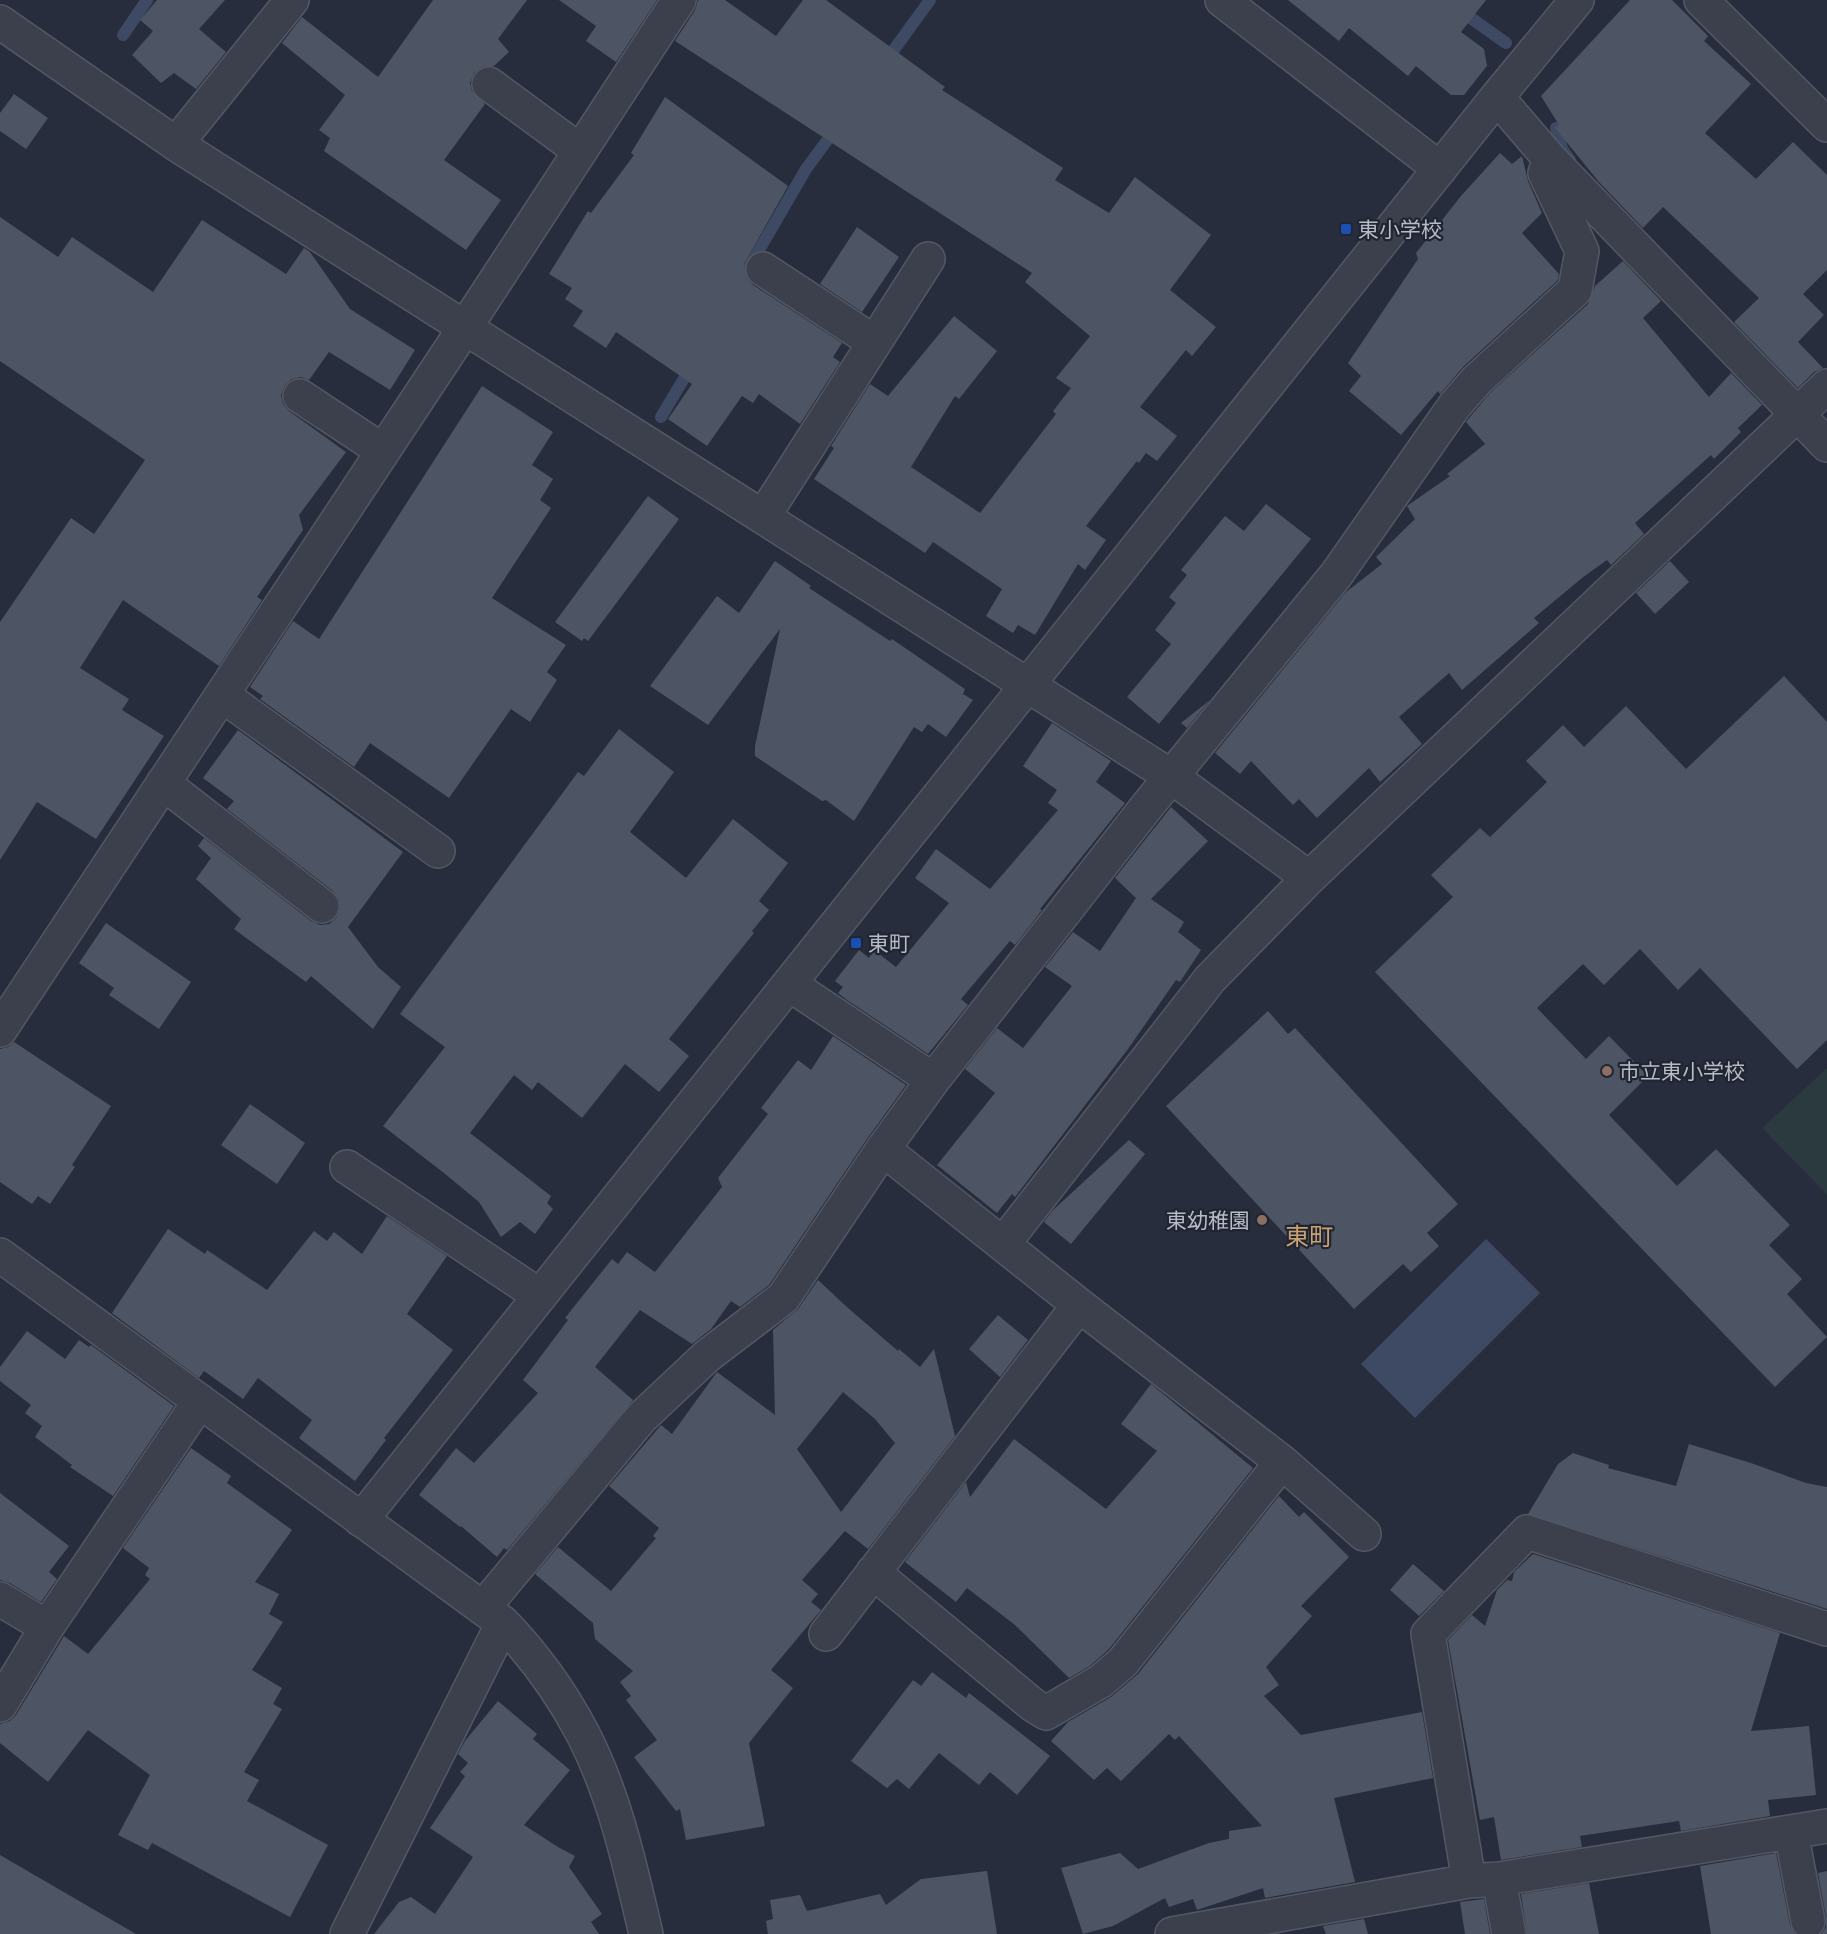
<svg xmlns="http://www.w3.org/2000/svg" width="1827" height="1934" viewBox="0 0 1827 1934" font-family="'Titillium Web','Noto Sans JP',sans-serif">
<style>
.green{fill:#2a3a3e}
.water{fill:#3e4a63}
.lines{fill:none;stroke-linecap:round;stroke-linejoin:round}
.stream{stroke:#3e4a63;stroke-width:12}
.building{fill:#4d5565;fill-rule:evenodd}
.minor-casing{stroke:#535864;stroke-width:36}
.minor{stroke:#3b404c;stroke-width:33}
.transit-dot{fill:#1a4fb4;stroke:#202531;stroke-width:2}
.education-dot{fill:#8d6e63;stroke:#202531;stroke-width:2}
.labels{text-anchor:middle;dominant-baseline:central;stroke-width:4.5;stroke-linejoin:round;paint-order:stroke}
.poi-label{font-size:21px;fill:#b7bbc7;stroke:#202531;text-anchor:start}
.quarter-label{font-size:24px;fill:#caa16f;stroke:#202531}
</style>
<rect width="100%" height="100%" fill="#272d3c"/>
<path class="green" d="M1827 1068V1195L1762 1128Z"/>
<path class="water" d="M1486 1239 1540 1293 1415 1418 1361 1364Z"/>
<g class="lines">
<path class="stream" d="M1428 0 1468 16 1506 43
M123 35 147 0
M885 62 930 0
M1556 128 1562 149 1570 160
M737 288 806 169 837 127
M661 417 692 365"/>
</g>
<path class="building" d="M157 0H225L199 29 226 52 196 89 174 73 161 83 132 55 153 31 140 20Z
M433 0H527L498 39 509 52 494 66 482 67 474 73 470 83 472 91 485 104 444 160 501 200 466 250 324 151 330 138 319 130 345 95 282 43 302 17 378 77Z
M559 0H657L616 62 586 41 596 26Z
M698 0H725L776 36 803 0H826L945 87 942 90 1063 168 1055 180 1109 213 1135 177 1211 235 1170 290 1216 327 1192 356 1186 350 1140 407 1177 436 1157 461 1146 453 1139 463 1137 461 1086 526 1106 540 1085 570 1078 564 1035 635 1018 625 1013 633 986 616 1002 589 933 542 925 553 814 479 834 448 831 446 870 384 888 396 954 316 997 351 959 399 955 396 911 467 980 513 1056 414 1053 411 1071 388 1056 378 1090 336 1025 282 1032 273 675 41 695 10Z
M1288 0H1486L1461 32 1484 49 1487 66 1464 95H1451L1416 66 1408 76 1349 28 1339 41Z
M1630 0H1672L1708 36 1704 41 1751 84 1705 133 1756 179 1793 142 1827 175V270L1803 294 1824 315 1798 342 1823 368 1814 372 1798 388 1734 322 1759 298 1663 207 1643 228 1599 182 1555 128 1559 125 1541 96Z
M14 94 48 118 26 149 0 131V113Z
M665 97 788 186 744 264 746 277 753 285 842 343 833 357 840 362 800 424 759 394 753 403 742 396 707 446 668 419 692 384 616 332 606 348 573 326 583 311 565 299 572 288 549 274 588 211 591 213 634 155 631 153Z
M1500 153 1512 164 1522 156 1528 181 1542 213 1522 233 1559 274 1558 280 1464 366 1440 394 1438 391 1401 435 1349 391 1361 376 1348 363 1418 259 1416 253 1461 196Z
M0 217 58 257 72 237 153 292 202 220 286 274 304 248 310 252 350 309 415 350 390 390 329 352 309 380 301 377 292 379 285 385 281 395 283 404 289 411 346 452 299 515 303 530 257 597 262 600 219 666 123 600 80 668 129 699 122 710 164 736 96 839 37 802 0 860V622L71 518 94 534 145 460 0 361Z
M857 227 899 257 862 312 820 284Z
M1623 261 1661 301 1643 318 1709 397 1731 373 1762 405 1738 428 1741 432 1714 459 1711 455 1635 523 1644 534 1611 565 1607 560 1582 578 1534 618 1539 623 1462 690 1449 673 1399 717 1422 744 1380 782 1369 768 1317 818 1299 799 1293 805 1251 761 1240 774 1215 753 1346 592 1382 564 1376 557 1415 519 1407 506 1450 476 1447 474 1485 444 1466 422 1470 417 1490 393 1588 304 1595 286Z
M482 386 553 432 532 465 553 479 540 500 551 508 492 598 566 645 547 672 557 680 530 722 511 709 449 798 370 743 354 767 260 699 263 696 250 687 293 621 319 639Z
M648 496 679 519 588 641 584 638 582 641 555 622Z
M1266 504 1311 539 1159 724 1127 697 1171 644 1155 630 1176 603 1169 597 1187 575 1181 570 1225 516 1244 531Z
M775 561 811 586 809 588 890 641 892 639 965 689 963 694 973 700 946 737 928 724 922 732 914 727 854 821 826 800 822 801 755 756V746L780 629 708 725 650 686 717 596 739 613Z
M1670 561 1689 582 1655 614 1636 593Z
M1784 676 1827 722V1040L1797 1069 1700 968 1678 990 1640 949 1604 985 1583 964 1537 1008 1586 1059 1609 1036 1648 1076 1609 1115 1677 1186 1716 1149 1790 1225 1769 1245 1802 1279 1787 1294 1827 1337 1775 1387 1375 972 1453 897 1431 875 1480 828 1490 837 1547 782 1526 761 1563 725 1584 747 1626 706 1686 769Z
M1210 700 1187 728 1181 723Z
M1052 723 1111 761 1096 782 1125 803 1040 909 1042 910 1015 945 1010 941 961 999 968 1005 928 1054 847 1000 838 993 843 987 835 981 859 950 869 958 874 950 896 967 949 903 915 878 936 849 990 889 1058 810 1048 803 1057 790 1023 766Z
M619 729 674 772 630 832 686 878 733 819 788 863 759 901 769 910 752 931 754 933 669 1039 689 1056 659 1092 625 1064 582 1118 538 1082 532 1090 514 1075 470 1133 551 1196 547 1203 553 1209 535 1234 520 1222 501 1237 479 1202 444 1173 383 1126 445 1047 400 1014 578 772 584 776Z
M238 730 403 852 348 927 378 967 401 987 373 1029 311 976 306 982 234 929 241 919 196 879 211 858 198 846 204 838 311 921 320 925 329 924 336 918 340 909 339 899 333 891 227 809 234 801 203 778Z
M1171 807 1208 841 1151 899 1184 922 1178 932 1201 950 1180 982 1176 980 1128 1049 1015 1197 1012 1194 997 1213 937 1165 995 1093 965 1069 997 1028 1023 1048 1072 986 1045 967 1073 932 1100 951 1136 898 1115 878Z
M106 923 191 982 159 1029 109 995 114 988 79 963Z
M1268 1011 1288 1034 1295 1028 1458 1204 1427 1233 1439 1246 1411 1272 1403 1264 1354 1309 1166 1106Z
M833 1036 906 1085 867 1139 769 1285 740 1307 731 1301 711 1329 692 1344 640 1310 595 1367 633 1400 507 1550 504 1548 497 1557 461 1526 460 1527 419 1495 456 1448 474 1463 538 1393 523 1380 568 1320 565 1318 612 1259 618 1264 627 1252 655 1272 722 1187 718 1178 768 1114 761 1108 798 1060 811 1070Z
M14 1042 111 1106 72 1165 75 1167 50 1204 38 1196 32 1204 0 1182V1049L8 1047Z
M250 1104 305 1143 277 1184 221 1145Z
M1129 1140 1145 1154 1071 1244 1044 1222 1052 1211Z
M387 1216 447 1256 407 1314 453 1350 384 1438 386 1440 355 1481 299 1438 312 1420 258 1378 243 1399 204 1371 199 1378 112 1313 168 1229 205 1254 207 1250 267 1290 314 1231 327 1241 334 1232 362 1254Z
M818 1280 848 1308 898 1351 899 1349 920 1367 934 1349 955 1436 868 1549 845 1531 802 1580 818 1594 811 1602 821 1610 771 1670 793 1688 749 1743 765 1826 686 1840 680 1809 676 1811 634 1757 657 1740 626 1700 631 1696 620 1682 633 1671 595 1639 593 1623 535 1574 558 1547 611 1591 656 1538 653 1536 659 1528 609 1486 661 1425 672 1434 717 1372 775 1415 773 1330 798 1309ZM843 1392 875 1419 895 1443 841 1512 797 1449Z
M998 1315 1028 1340 1000 1377 969 1349Z
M27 1331 65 1359 79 1340 89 1347 91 1345 174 1406 113 1496 70 1467 72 1465 35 1437 42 1426 25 1413 31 1405 0 1381V1367Z
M1151 1384 1253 1468 1109 1649 1090 1666 1069 1678 1015 1625 967 1588 956 1602 905 1562 966 1482 970 1497 1014 1439 1106 1509 1157 1451 1121 1424Z
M1689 1444 1751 1463 1806 1483 1827 1487V1609L1528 1514 1558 1464 1573 1453 1609 1465 1608 1468 1676 1486Z
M191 1448 231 1476 227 1483 292 1530 255 1582 279 1594 269 1614 283 1622 252 1670 282 1688 273 1704 282 1709 244 1772 259 1780 247 1801 328 1845 290 1917 152 1843 148 1850 118 1835 150 1775 88 1730 48 1782 0 1743V1724L10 1721 16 1715 64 1636 88 1654 150 1579 145 1575 149 1568 123 1548Z
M0 1493 69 1546 49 1572 57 1579 41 1602 10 1583 0 1580Z
M1279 1496 1299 1517 1304 1512 1349 1557 1301 1606 1312 1616 1266 1667 1279 1685 1264 1696 1301 1735 1422 1712 1433 1778 1334 1798 1355 1882 1265 1898 1263 1888 1197 1910 1193 1899 1169 1907 1165 1898 1113 1926 1083 1934 1061 1868 1120 1853 1138 1869 1209 1843 1229 1839V1831L1262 1826 1179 1736 1175 1740 1169 1734 1121 1781 1107 1768 1094 1780 1051 1741 1068 1722 1111 1697 1138 1674Z
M1533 1554 1780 1633 1751 1731 1809 1726 1816 1795 1768 1800 1770 1816 1681 1831 1679 1821 1580 1836 1582 1847 1501 1860 1494 1817 1480 1820 1448 1640 1472 1615 1485 1626 1497 1590 1507 1580 1512 1581 1514 1572Z
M1413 1564 1444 1591 1419 1616 1390 1590Z
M932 1672 966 1698 969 1693 1050 1756 1017 1795 990 1772 979 1785 939 1753 909 1789 897 1779 887 1788 851 1761 913 1680 921 1686Z
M498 1701 537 1734 533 1739 570 1770 524 1825 558 1847 575 1856 569 1867 602 1914 591 1922 599 1934H374L399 1902 411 1897 435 1914 473 1857 430 1828 465 1776 460 1772 468 1763 458 1754 465 1741Z
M1776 1853 1790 1925 1795 1934H1711L1700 1866Z
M0 1855 136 1934H0Z
M987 1871 997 1934H768L766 1921 773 1919 770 1900 800 1895 807 1911 880 1894 886 1905 921 1879Z
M1827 1871V1934H1821L1826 1927V1917L1818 1873Z
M1589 1883 1599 1934H1527L1521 1894Z
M1484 1899 1490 1934H1465L1460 1902Z
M1364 1919 1368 1934H1326L1323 1926Z"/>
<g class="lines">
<g class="minor-casing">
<path id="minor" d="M1222 0 1440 169
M1701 0 1827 125
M0 22 176 144 1172 777 1309 878
M489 84 580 151
M1497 97 1550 159 1827 445
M176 144 292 0
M763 269 874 342
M300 396 383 451
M763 517 928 259
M222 695 438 851
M163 783 322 906
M789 984 933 1080
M0 1030 464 329 679 0
M347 1167 540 1296
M1003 1244 1210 979 1309 878 1827 386
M0 1255 503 1623C534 1655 562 1694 583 1734 615 1796 630 1866 646 1934
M1282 1462 1364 1534
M361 1520 1497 97 1577 0
M873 1572 1033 1705 1046 1713 1101 1681 1123 1662 1282 1462 1079 1305 883 1149 933 1080 1148 805 1336 575 1455 405 1477 380 1575 290 1582 251 1545 173 1550 159
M0 1599 47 1627
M483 1608 641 1418 707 1356 783 1298 883 1149
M826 1634 1079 1305
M0 1705 47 1627 200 1401
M1791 1832 1808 1921
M1499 1879 1509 1934
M1469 1881 1428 1634 1527 1532 1827 1629
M347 1934 503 1623
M1172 1934 1469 1881 1499 1879 1827 1826"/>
</g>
<use href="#minor" class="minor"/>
</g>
<g class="transit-dot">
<rect x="1340" y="223" width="12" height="12" rx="3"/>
<rect x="850" y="937" width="12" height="12" rx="3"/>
</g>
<g class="education-dot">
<circle cx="1607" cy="1071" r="6"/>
<circle cx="1262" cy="1220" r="6"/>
</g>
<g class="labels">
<g class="poi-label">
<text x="1358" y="229">東小学校</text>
<text x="868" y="943">東町</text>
<text x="1619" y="1071">市立東小学校</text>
<text x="1250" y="1220" text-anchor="end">東幼稚園</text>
</g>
<g class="quarter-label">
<text x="1309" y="1236">東町</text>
</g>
</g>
</svg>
